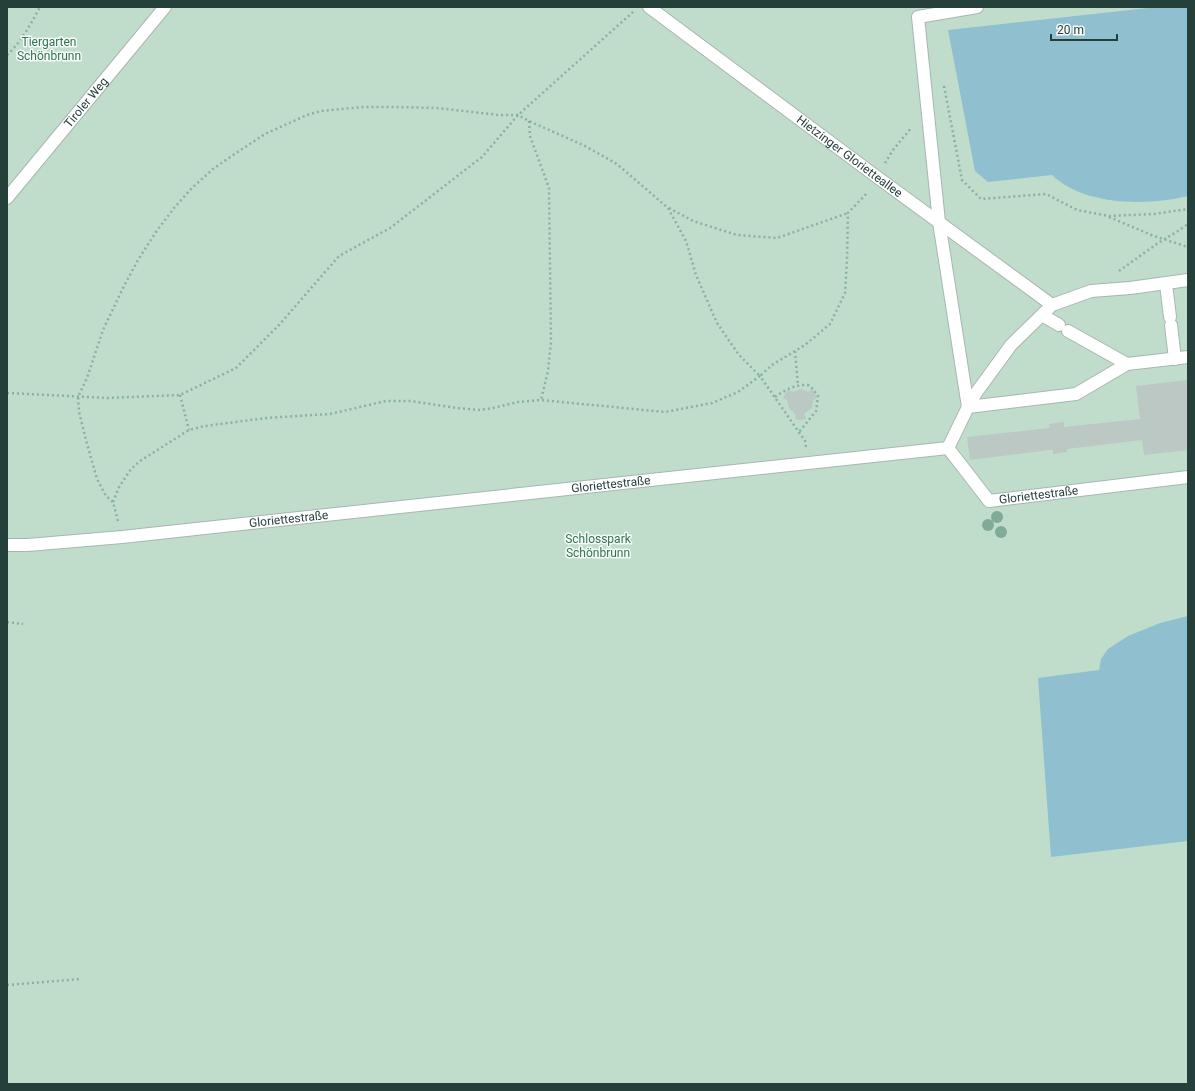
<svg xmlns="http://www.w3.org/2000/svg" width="1195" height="1091" viewBox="0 0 1195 1091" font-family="Roboto,sans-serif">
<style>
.green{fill:#c0ddcb}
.water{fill:#90bfcf}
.building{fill:#bbc8c4}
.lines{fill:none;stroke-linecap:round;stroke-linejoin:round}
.street-casing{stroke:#a8b6b3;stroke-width:14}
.path{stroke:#87b0a7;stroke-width:2.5;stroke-dasharray:2 3;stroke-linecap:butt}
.street{stroke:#fff;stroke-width:12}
.tree{fill:#82ab97}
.labels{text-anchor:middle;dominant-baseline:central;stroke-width:3;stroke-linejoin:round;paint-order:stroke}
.park-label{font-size:12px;fill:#317452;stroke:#f6faf8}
.street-label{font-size:12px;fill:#253f3b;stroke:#f6faf8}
</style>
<rect width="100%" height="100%" fill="#e5eeeb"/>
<path class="green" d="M7 7H1188V1084H7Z"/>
<path class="water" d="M1157 7H1188V196C1148 206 1084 206 1052 175L988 182 975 171 948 30Z
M1188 616V841L1051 857 1038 678 1099 670 1101 659 1108 649 1128 636 1160 623Z"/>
<path class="building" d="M1188 380V450L1144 455 1142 440 1067 449V452L1053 454V450H1049L970 460 967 437 1050 428 1049 424 1064 422V427L1140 419 1136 386Z
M801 389 808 392 812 389 817 398 813 400 812 408 804 414 806 419 800 420 795 419 796 415 789 408 787 400 783 398 788 390 793 392Z"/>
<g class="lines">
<g class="street-casing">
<g id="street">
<path id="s1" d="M649 7 877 177 1052 305"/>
<path d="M977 7 918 17 939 222 968 407 1076 394 1127 364 1188 357"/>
<path id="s2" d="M7 198 165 7"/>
<path d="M1166 284 1170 317"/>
<path d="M1042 315 1059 325"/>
<path d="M1171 325 1175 359"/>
<path d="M1068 331 1127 364"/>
<path d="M948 448 968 407 976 393 1011 345 1052 305 1091 291 1130 288 1188 280"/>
<path id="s3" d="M948 448 989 501 1188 477"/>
<path id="s4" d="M7 545H28L122 537 948 448"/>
</g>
</g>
<path class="path" d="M7 55C21 42 31 24 40 7
M944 86 962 180 981 199 1046 194 1077 210 1109 216 1154 214 1188 209
M529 121 530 136 549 188 551 342 548 371 541 400
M885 163 893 150 912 127
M669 208 693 221 737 235 777 238 848 213
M1109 217 1154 236 1188 247
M1119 271 1158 243 1175 233 1188 224
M795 351 798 386
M7 393 107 398 180 395 236 368 279 325 339 256 390 228 482 157 518 115 633 12
M180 395 189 430
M775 397C785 390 796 384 808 385L813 389 818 396 816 411 799 432
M113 502 119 487 131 469 140 461 189 430 205 426 266 418 330 414 386 401H410L457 408 480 410 493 408 518 402 541 400 665 412 712 403 738 392 760 376 805 441 806 447
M118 521 113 502 106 496 97 479 86 440 79 412 78 397 87 378 103 330 124 286 138 260 156 232 174 208 192 188 213 169 236 153 265 134 307 115 321 111 363 107H395L437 108 499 115H518L529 121 585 146 617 164 668 208 686 241 696 275 717 323 739 355 760 376 772 365 805 345 830 324 845 293 847 260 848 213 868 192
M7 622 23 624
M7 985 81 979"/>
<use href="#street" class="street"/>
</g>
<g class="tree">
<circle cx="997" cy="517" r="6"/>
<circle cx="988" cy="525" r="6"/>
<circle cx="1001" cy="532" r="6"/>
</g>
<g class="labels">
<g class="park-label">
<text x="49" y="42">Tiergarten<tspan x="49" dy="14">Schönbrunn</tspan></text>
<text x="598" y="539">Schlosspark<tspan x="598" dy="14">Schönbrunn</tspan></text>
</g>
<g class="street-label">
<text stroke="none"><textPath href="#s2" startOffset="124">Tiroler Weg</textPath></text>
<text stroke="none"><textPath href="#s1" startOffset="250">Hietzinger Glorietteallee</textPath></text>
<text stroke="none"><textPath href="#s4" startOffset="607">Gloriettestraße</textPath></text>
<text stroke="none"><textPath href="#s3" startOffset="117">Gloriettestraße</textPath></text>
<text stroke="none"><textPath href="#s4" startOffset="283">Gloriettestraße</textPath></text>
</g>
</g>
<rect width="1195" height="1091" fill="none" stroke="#253f3b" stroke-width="16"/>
<path d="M1051 34v6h66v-6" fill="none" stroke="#253f3b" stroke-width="2"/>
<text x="1057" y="34" font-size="12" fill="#253f3b" stroke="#f6faf8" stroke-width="3" paint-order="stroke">20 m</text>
</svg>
